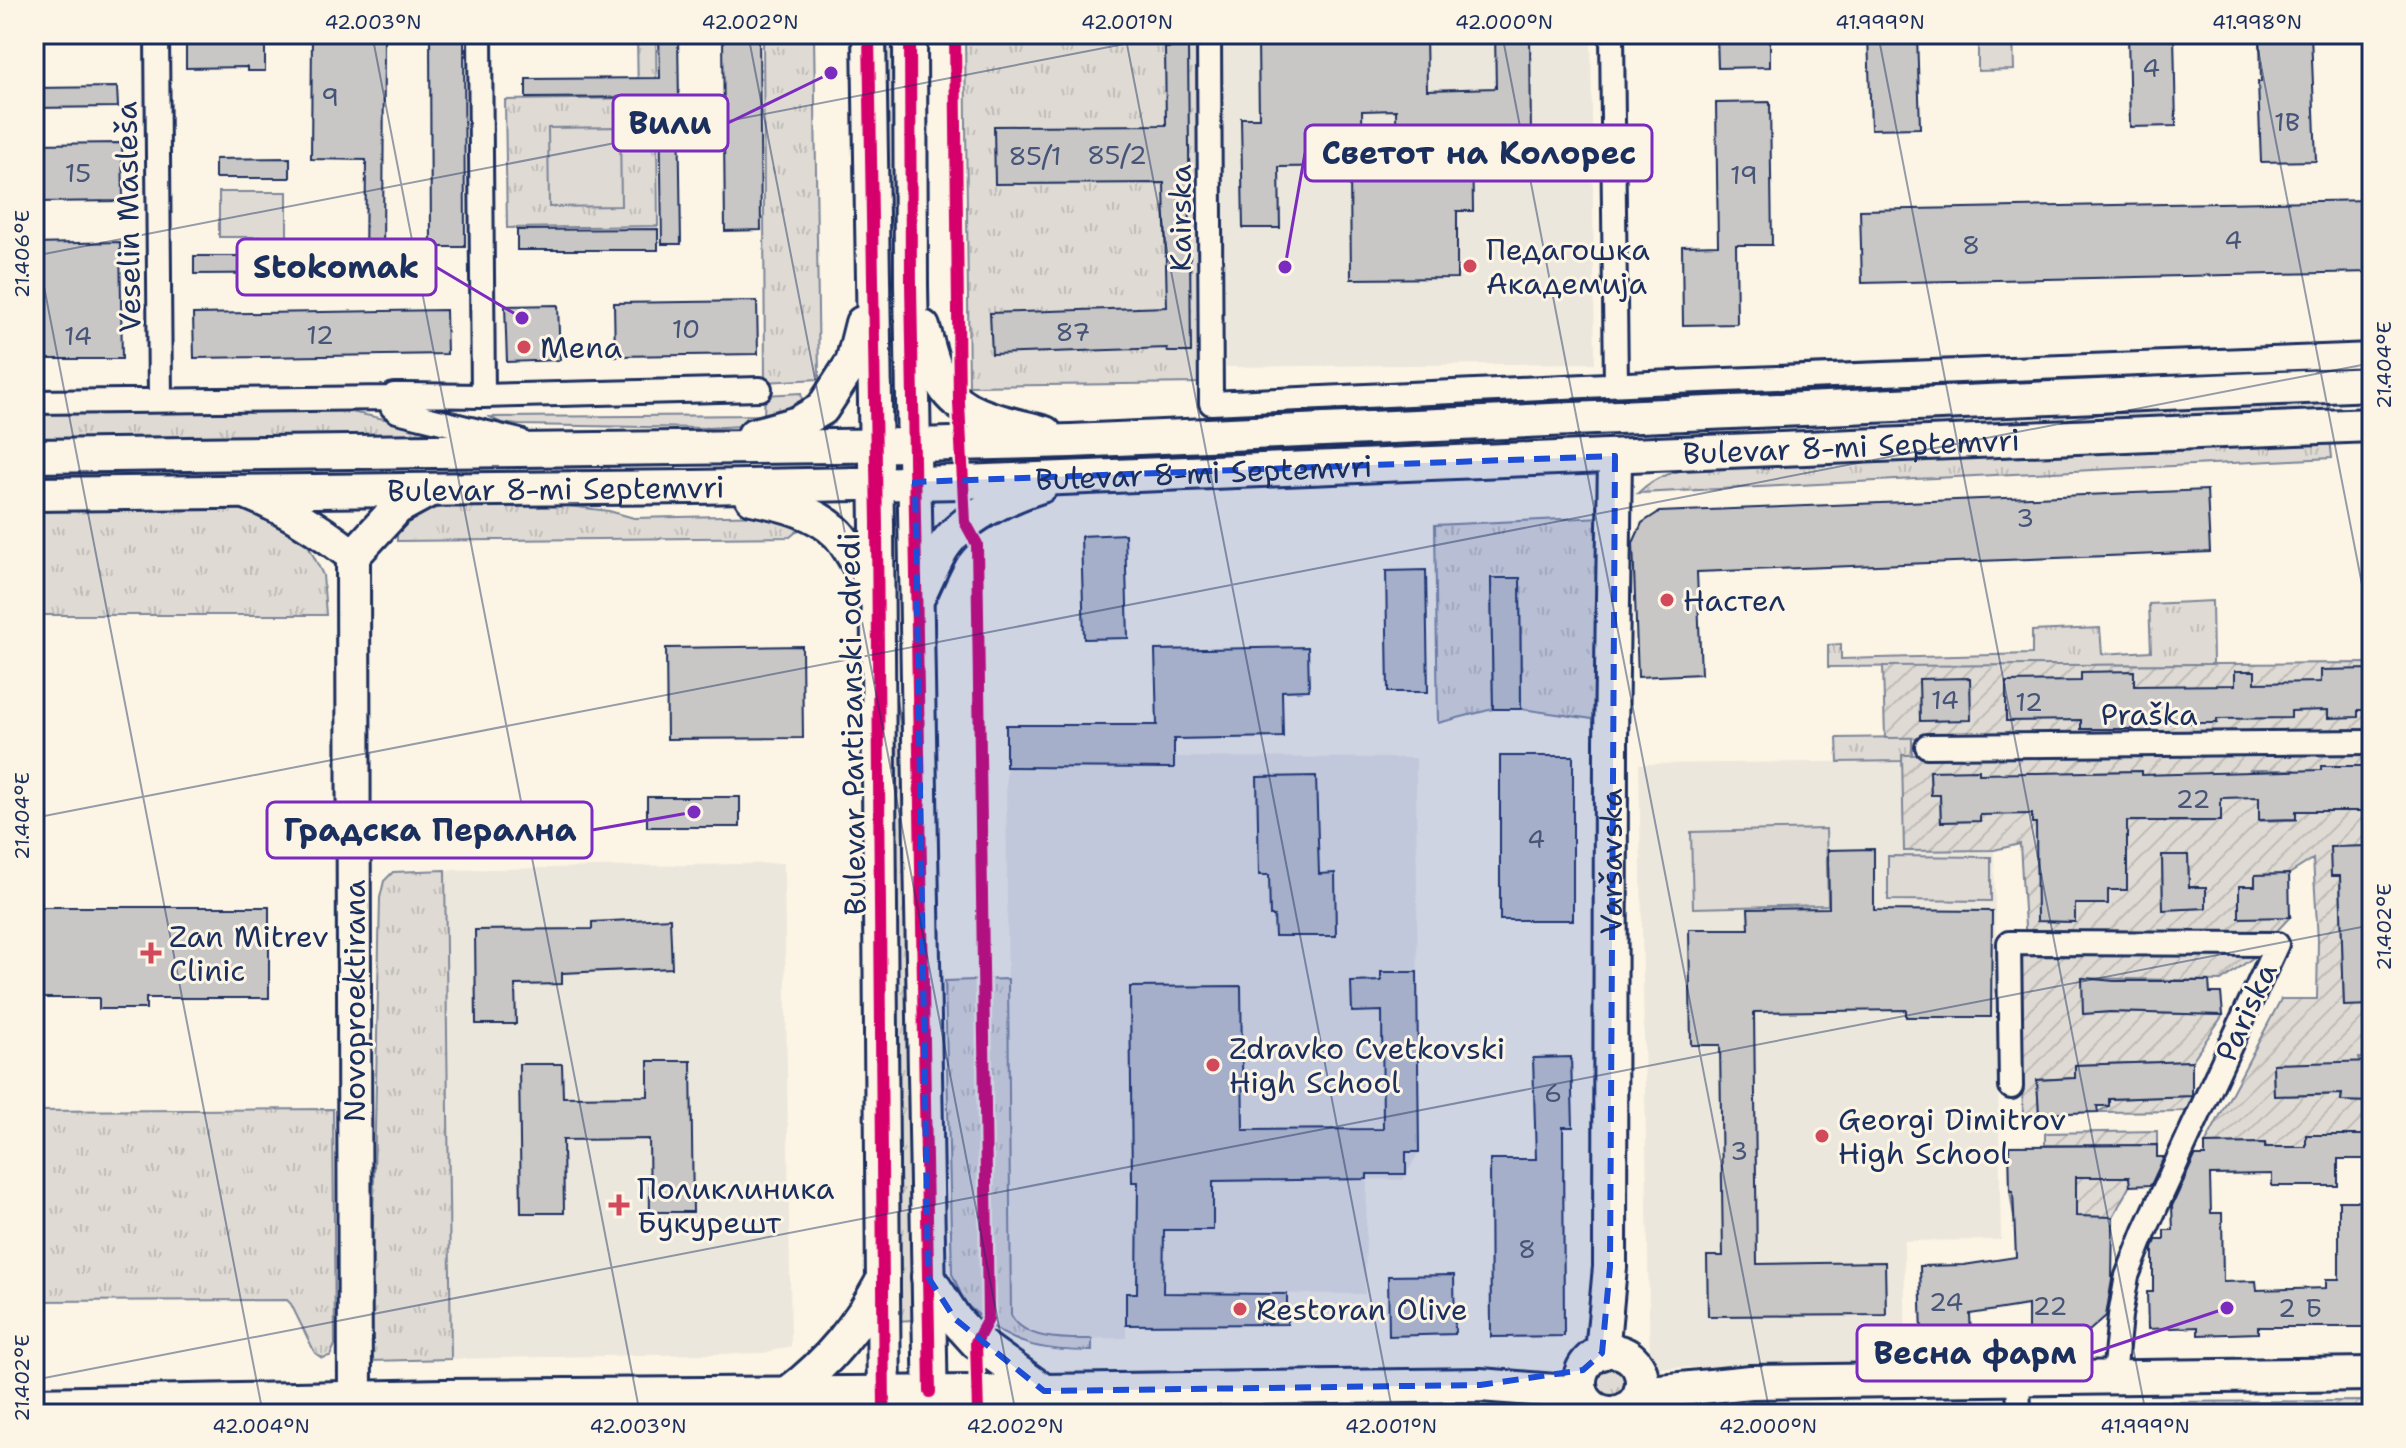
<svg xmlns="http://www.w3.org/2000/svg" width="2406" height="1448" viewBox="0 0 2406 1448" font-family="'Shantell Sans',sans-serif">
<style>
.built{fill:#ece7dc}
.grass{fill:url(#grass-tufts);stroke:#7d8599;stroke-width:2}
.park{fill:#dfdbd4;stroke:#7d8599;stroke-width:2}
.garden{fill:url(#garden-furrows);stroke:#7d8599;stroke-width:2;fill-rule:evenodd}
.building{fill:#c8c7c6;stroke:#1b2f5e;stroke-width:2}
.lines{fill:none;stroke-linecap:round;stroke-linejoin:round}
.street-casing{stroke:#1b2f5e;stroke-width:28}
.secondary-casing{stroke:#1b2f5e;stroke-width:38}
.street{stroke:#fcf5e5;stroke-width:22}
.secondary{stroke:#fcf5e5;stroke-width:32}
.cycleway-casing{stroke:#fcf5e5;stroke-width:17}
.cycleway{stroke:#d6006c;stroke-width:12}
.marked{fill:#1d4ed8;fill-opacity:0.2;stroke:#1d4ed8;stroke-width:6;stroke-dasharray:16 10;stroke-linejoin:round}
.ticks{fill:none;stroke:#1b2f5e;stroke-width:2;stroke-opacity:0.45}
.poi-dot{fill:#d1495b;stroke:#fcf5e5;stroke-width:3}
.labels{text-anchor:middle;dominant-baseline:central;stroke-width:6;stroke-linejoin:round;paint-order:stroke}
.number-label{font-size:26px;fill:#465578}
.street-label{font-size:30px;fill:#1b2f5e;stroke:#fcf5e5}
.poi-label{font-size:30px;fill:#1b2f5e;stroke:#fcf5e5;text-anchor:start}
.leader{fill:none;stroke:#7b2cbf;stroke-width:3}
.callout-dot{fill:#7b2cbf;stroke:#fcf5e5;stroke-width:3}
.callout{fill:#fcf5e5;stroke:#7b2cbf;stroke-width:3}
.callout-label{font-size:32px;text-anchor:middle;font-weight:bold;fill:#1b2f5e}
.neatline{fill:none;stroke:#1b2f5e;stroke-width:3}
.ticks-label{font-size:20px;text-anchor:middle;fill:#1b2f5e}
</style>
<defs>
<pattern id="grass-tufts" width="24" height="20" patternUnits="userSpaceOnUse" patternTransform="scale(2)"><rect width="24" height="20" fill="#dfdbd4"/><path d="M3 7l-1-3M5 7V3M7 7l1-3M15 17l-1-3M17 17v-4M19 17l1-3" fill="none" stroke="#bfbcb8"/></pattern>
<pattern id="garden-furrows" width="10" height="10" patternUnits="userSpaceOnUse" patternTransform="scale(2)"><rect width="10" height="10" fill="#dfdbd4"/><path d="M-1 1l2-2M0 10L10 0M9 11l2-2" fill="none" stroke="#bfbcb8"/></pattern>
</defs>
<rect width="100%" height="100%" fill="#fcf5e5"/>
<filter id="ink" filterUnits="userSpaceOnUse"><feTurbulence type="fractalNoise" baseFrequency=".0125" numOctaves="2"/><feDisplacementMap in="SourceGraphic" scale="16" xChannelSelector="R" yChannelSelector="G"/><feConvolveMatrix kernelMatrix="1 2 1 2 8 2 1 2 1" color-interpolation-filters="sRGB"/></filter>
<g filter="url(#ink)">
<path class="built" d="M1221 34H1591L1595 363 1226 367Z
M1174 757 1416 758 1419 1152 1403 1180 1367 1179 1365 1294 1126 1293V1338L1076 1339 1046 1336 1017 1325 1010 1311 1006 767 1173 768Z
M1902 761 1904 851 1994 850 2001 1240 1904 1241 1906 1364 1650 1368 1639 764Z
M784 863 791 1346 764 1353 451 1359 445 870Z"/>
<path class="grass" d="M637 34H656L658 226 507 228 505 100 638 98Z
M763 34H814L819 379 765 382Z
M880 34H894L903 391 896 248 882 166Z
M965 34H1196L1200 383 969 386Z
M801 393 804 412 758 425 707 428 518 425 501 423 490 417 764 415 765 395Z
M2329 401 2330 414 2044 427V414Z
M337 409 460 435 34 447V413Z
M2018 414V427L1656 445 1655 432Z
M1575 434 1576 448 1128 461 1213 449Z
M2330 438 2332 458 1638 493C1656 475 1676 470 1701 468Z
M608 465 609 472 601 475 34 484V470Z
M536 502 609 511 634 518 769 515 802 527 790 537 397 541V533L412 514 449 505Z
M247 509 262 512 305 539 323 575 326 615H34V510Z
M1602 517 1600 720 1521 709 1520 579H1491L1493 709 1438 723 1435 525Z
M2212 601 2213 664 1828 667V645L1841 644V659L2032 654V631L2100 628 2102 654 2151 651 2149 604Z
M896 700 909 772 912 1320 896 1321Z
M1912 737V755H1903L1902 761 1838 762 1837 738Z
M445 870 451 1359 370 1361 380 898 384 881 393 872Z
M1008 979 1011 1315C1025 1341 1066 1339 1092 1339V1351C1050 1351 1012 1347 980 1316 976 1312 969 1308 966 1303 960 1295 957 1283 952 1274L945 981Z
M333 1109 335 1345 330 1356 322 1358 315 1353 291 1304 287 1300 34 1301V1111Z
M1588 1381a25 25 0 1 1 50 0a25 25 0 1 1-50 0Z
M1792 1409 1999 1410 2001 1414H1628L1637 1411Z"/>
<path class="park" d="M1978 34H2013L2014 70 1978 71Z
M620 127 621 206 549 207 548 128Z
M219 192H287V237H219Z
M1826 829 1828 905 1693 908 1691 832Z
M1888 856 1991 857V901L1888 900Z"/>
<path class="garden" d="M2372 663V733L1885 738 1883 666Z
M2372 752V846L2330 848 2340 876 2344 1005H2372V1058H2359V1074H2342L2341 1101 2372 1102V1135H2306V1147H2288L2272 1162 2265 1143 2205 1144 2281 999H2317L2318 940 2313 859 2289 874 2256 875 2255 886H2239V917H2290L2274 934 2026 943 2020 844 1994 850 1904 851 1902 755ZM2250 770H2295L2296 820 2259 821V797H2250ZM1930 771 1980 821 1941 822 1940 795 1931 794ZM2140 771 2141 803 2148 821 2111 822 2087 772ZM2220 774 2221 821 2165 822 2164 775ZM2037 843H2127V890H2108V904H2075V922L2037 921ZM2188 855 2189 887H2205L2206 908 2163 910 2162 856ZM2328 1063V1095L2274 1096 2273 1064Z
M2019 954H2258L2221 981 2083 978 2084 1014 2110 1012 2223 1015 2192 1061 2075 1065V1078L2037 1080 2039 1114H2023Z
M2193 1096 2189 1111 2098 1112 2109 1106V1099Z
M2157 1131V1145H2045V1133Z
M2076 1177H2129L2130 1185 2113 1217 2014 1218 2010 1191H2076Z
M2372 1401V1414H2146L2148 1402Z"/>
<path class="building" d="M186 34H265V71H247V67L186 68Z
M312 34H384L383 272H365L366 160 311 159Z
M430 34H464L465 247H431Z
M659 34H678L681 244H662L660 97 526 98V79L660 78Z
M723 34H759L761 230 725 231Z
M1395 34H1426L1427 90 1496 88 1495 34H1530L1531 136 1472 137 1473 211H1457V278L1351 279 1350 172 1397 171 1396 110 1362 111 1363 166 1279 167 1280 228H1243L1241 118H1259L1258 41 1395 40Z
M1717 34H1770V67L1718 68Z
M1868 34H1917L1920 128 1871 129Z
M2128 34H2174L2176 126 2130 127Z
M2260 34H2311L2316 161 2261 162 2258 82H2261Z
M1188 47 1191 352H1168L1167 348 992 354 990 313 1167 307 1164 183 995 184 994 126 1166 125 1165 48Z
M117 87 118 107 34 108V88Z
M1770 102 1772 245H1736L1737 324 1683 325 1682 246 1718 245 1716 103Z
M122 143 123 201 34 202V144Z
M290 158V178H215V159Z
M2372 200V272L1862 283 1860 210Z
M658 229V250H517V230Z
M120 242 122 359H34V244Z
M194 256H343V273L194 274Z
M757 301 758 354 615 356 614 303Z
M558 305 560 360 507 362 505 306Z
M446 310 447 354 194 358 193 314Z
M2207 490 2210 552 1697 572 1701 674 1638 677 1633 543 1642 523 1659 512Z
M1125 534 1128 638 1084 639 1081 536Z
M1426 570 1428 692H1388L1386 571Z
M1491 578H1520L1521 709H1493Z
M802 646 803 738 667 739 666 648Z
M1308 647 1309 690 1282 691 1283 737 1174 739V768L1006 767V725H1157L1155 650Z
M2372 669V710H2358V717L2328 718V710L2291 711V718L2217 719V723H2135V729H2081V720L2006 721V682L2081 681V672L2134 671V686L2235 685V671H2255V683L2321 682V670Z
M1970 678 1971 720 1920 721 1919 679Z
M1500 756H1573V920H1500Z
M2321 766H2372V811H2296V819L2259 820V797L2221 798V821H2127V890H2108V904H2075V922L2037 921 2036 823H2032V814L1980 815V821L1941 822 1940 795H1931L1930 771 1979 770V774L2141 771V775L2321 770Z
M1316 776 1319 874 1335 873 1336 936H1275L1274 916H1270L1269 875H1259L1257 777Z
M647 797H740V827H647Z
M2372 846V875H2369L2372 1005 2344 1006 2340 876H2331L2330 847Z
M1874 849V910L1992 911 1991 1017H1906V1010L1754 1012 1757 1264 1885 1262 1886 1315 1708 1316 1707 1256H1723L1720 1045H1691L1689 929H1749L1748 909 1829 908 1828 850Z
M2162 855H2188L2189 887H2206V908L2163 910Z
M2289 874 2290 917 2239 918V886H2255V875Z
M34 907H269V998H146V1009H99V998H34Z
M670 918 672 968 562 973V984L515 985 516 1024H476L475 930 592 929V922Z
M1381 972H1417L1419 1152H1406V1174H1367V1179L1213 1181V1230H1164L1163 1293 1287 1294V1324L1126 1325V1293H1137L1138 1182H1132L1130 987 1241 986 1243 1130 1383 1129 1382 1011 1352 1012 1351 982 1381 981Z
M2082 978 2114 981H2209L2210 993H2221L2223 1015 2110 1012 2083 1014Z
M1571 1057 1573 1127H1563L1564 1336 1491 1337 1490 1159H1536L1533 1058Z
M648 1061H691L693 1212H650L649 1139 563 1140 564 1213H521L519 1064H562L563 1097 648 1096Z
M2192 1061V1096L2109 1099V1106H2097L2098 1112 2039 1114 2037 1080 2075 1078V1065Z
M2372 1061V1102L2341 1101 2342 1094 2274 1096 2273 1064Z
M2306 1135H2372V1159H2338V1186H2272V1174L2210 1175 2211 1213H2222L2223 1282 2256 1281 2257 1290 2326 1288V1279H2339V1201H2372V1327H2258V1333L2198 1335V1327L2148 1329 2147 1292H2153V1249L2156 1240H2164V1230H2173L2172 1206 2195 1156H2205V1144L2265 1143V1147H2306Z
M2157 1145V1157H2164L2151 1185 2130 1186 2129 1177H2076V1216L2113 1217 2112 1280 2106 1316 2089 1331H2028V1305L1970 1314 1971 1336 1922 1337 1920 1266 1964 1265 2016 1257 2013 1191H2010L2009 1146Z
M1454 1275 1455 1334 1389 1336 1388 1276Z"/>
<g class="lines">
<g class="street-casing">
<path id="street" d="M157 34 160 400
M480 34 483 396
M1209 34 1211 403 1650 383 2372 355
M1612 34 1616 384
M391 398 392 407 397 411 520 441
M34 402 391 398 394 395H404L483 396 760 389
M1927 746 2372 742
M2011 1087 2009 943 2277 944 2145 1231 2127 1276 2120 1316 2114 1376
M2018 1378 2019 1414
M1155 1389V1414"/>
</g>
<g class="secondary-casing">
<g id="secondary">
<path d="M869 34 877 525 884 1414"/>
<path d="M910 34 911 285 931 1411"/>
<path d="M923 327C929 347 933 369 944 387 964 419 1012 423 1045 433"/>
<path d="M754 435 798 423 822 409 852 363 862 323"/>
<path d="M34 456 914 445 1071 441 2372 384"/>
<path id="s1" d="M34 494 694 487 963 482 2372 425"/>
<path d="M250 494C287 509 322 531 353 556"/>
<path d="M752 498C781 504 816 511 838 534 851 548 867 581 876 599"/>
<path d="M920 594C927 579 934 563 942 549 962 518 1006 497 1041 486"/>
<path d="M928 1277 955 1319 976 1342 1044 1391"/>
<circle cx="1611" cy="1382" r="31"/>
<path id="s2" d="M1602 1353 1610 1267 1611 742 1615 456"/>
<path d="M788 1393C829 1362 858 1326 883 1280"/>
<path d="M1640 1393 1751 1382 2372 1374"/>
<path d="M34 1404 444 1396 978 1392 1480 1385 1582 1393"/>
<path d="M355 1414 353 556 397 508 430 490"/>
</g>
</g>
<use href="#street" class="street"/>
<use href="#secondary" class="secondary"/>
<g class="cycleway-casing">
<path id="cycleway" d="M869 34 877 525 884 1414
M910 34 911 285 930 1392
M955 34 959 403 965 522 977 544 988 1319 976 1342 978 1414"/>
</g>
<use href="#cycleway" class="cycleway"/>
</g>
</g>
<path class="marked" d="M1615 456 1610 1267 1602 1353 1583 1370 1480 1385 1044 1391 955 1319 928 1277 915 482Z"/>
<path class="ticks" d="M372 34 640 1414M748 34 1016 1414M1125 34 1393 1414M1502 34 1770 1414M1878 34 2146 1414M2255 34 2372 636M34 235 263 1414M34 256 1176 34M34 818 2372 363M34 1380 2372 925"/>
<g class="poi-dot">
<circle cx="1470" cy="266" r="8"/>
<circle cx="524" cy="347" r="8"/>
<circle cx="1667" cy="600" r="8"/>
<path d="M147 941h8v8h8v8h-8v8h-8v-8h-8v-8h8z"/>
<circle cx="1213" cy="1065" r="8"/>
<circle cx="1822" cy="1136" r="8"/>
<path d="M615 1193h8v8h8v8h-8v8h-8v-8h-8v-8h8z"/>
<circle cx="1240" cy="1309" r="8"/>
</g>
<g class="labels">
<g class="number-label">
<text x="2151" y="67">4</text>
<text x="330" y="96">9</text>
<text x="2287" y="121">1B</text>
<text x="1117" y="154">85/2</text>
<text x="1035" y="155">85/1</text>
<text x="78" y="172">15</text>
<text x="1744" y="174">19</text>
<text x="2233" y="239">4</text>
<text x="1971" y="244">8</text>
<text x="686" y="328">10</text>
<text x="1073" y="331">87</text>
<text x="320" y="334">12</text>
<text x="78" y="335">14</text>
<text x="2025" y="517">3</text>
<text x="1945" y="699">14</text>
<text x="2029" y="701">12</text>
<text x="2193" y="798">22</text>
<text x="1536" y="838">4</text>
<text x="1553" y="1092">6</text>
<text x="1739" y="1150">3</text>
<text x="1527" y="1248">8</text>
<text x="1946" y="1301">24</text>
<text x="2050" y="1305">22</text>
<text x="2300" y="1307">2 Б</text>
</g>
<g class="street-label">
<text transform="translate(128 217) rotate(-91)">Veselin Masleša</text>
<text transform="translate(1180 218) rotate(-90)">Kairska</text>
<text stroke="none"><textPath href="#s1" startOffset="1818">Bulevar 8-mi Septemvri</textPath></text>
<text stroke="none"><textPath href="#s1" startOffset="1170">Bulevar 8-mi Septemvri</textPath></text>
<text stroke="none"><textPath href="#s1" startOffset="522">Bulevar 8-mi Septemvri</textPath></text>
<text x="2149" y="714">Praška</text>
<text transform="translate(852 724) rotate(-91)">Bulevar Partizanski odredi</text>
<text stroke="none"><textPath href="#s2" startOffset="492">Varšavska</textPath></text>
<text transform="translate(354 1001) rotate(-90)">Novoproektirana</text>
<text transform="translate(2246 1012) rotate(-65)">Pariska</text>
</g>
<g class="poi-label">
<text x="1486" y="249">Педагошка<tspan x="1486" dy="34">Академија</tspan></text>
<text x="540" y="347">Mena</text>
<text x="1683" y="600">Настел</text>
<text x="169" y="936">Zan Mitrev<tspan x="169" dy="34">Clinic</tspan></text>
<text x="1229" y="1048">Zdravko Cvetkovski<tspan x="1229" dy="34">High School</tspan></text>
<text x="1838" y="1119">Georgi Dimitrov<tspan x="1838" dy="34">High School</tspan></text>
<text x="637" y="1188">Поликлиника<tspan x="637" dy="34">Букурешт</tspan></text>
<text x="1256" y="1309">Restoran Olive</text>
</g>
</g>
<path class="leader" d="M831 73L728 123M1285 267L1305 153M522 318L436 267M694 812L592 830M2227 1308L2092 1353"/>
<g class="callout-dot">
<circle cx="831" cy="73" r="8"/>
<circle cx="1285" cy="267" r="8"/>
<circle cx="522" cy="318" r="8"/>
<circle cx="694" cy="812" r="8"/>
<circle cx="2227" cy="1308" r="8"/>
</g>
<g class="callout">
<rect x="613" y="95" width="115" height="56" rx="8"/>
<rect x="1305" y="125" width="347" height="56" rx="8"/>
<rect x="237" y="239" width="199" height="56" rx="8"/>
<rect x="267" y="802" width="325" height="56" rx="8"/>
<rect x="1857" y="1325" width="235" height="56" rx="8"/>
</g>
<g class="callout-label">
<text x="670" y="134">Вили</text>
<text x="1479" y="164">Светот на Колорес</text>
<text x="336" y="278">Stokomak</text>
<text x="430" y="841">Градска Перална</text>
<text x="1975" y="1364">Весна фарм</text>
</g>
<rect width="2406" height="1448" fill="none" stroke="#fcf5e5" stroke-width="88"/>
<rect x="44" y="44" width="2318" height="1360" class="neatline"/>
<g class="ticks-label">
<text x="373" y="29">42.003°N</text>
<text x="750" y="29">42.002°N</text>
<text x="1127" y="29">42.001°N</text>
<text x="1504" y="29">42.000°N</text>
<text x="1880" y="29">41.999°N</text>
<text x="2257" y="29">41.998°N</text>
<text transform="translate(22 254) rotate(-90)" y="7">21.406°E</text>
<text transform="translate(2384 365) rotate(-90)" y="7">21.404°E</text>
<text transform="translate(22 816) rotate(-90)" y="7">21.404°E</text>
<text transform="translate(2384 927) rotate(-90)" y="7">21.402°E</text>
<text transform="translate(22 1378) rotate(-90)" y="7">21.402°E</text>
<text x="261" y="1433">42.004°N</text>
<text x="638" y="1433">42.003°N</text>
<text x="1015" y="1433">42.002°N</text>
<text x="1391" y="1433">42.001°N</text>
<text x="1768" y="1433">42.000°N</text>
<text x="2145" y="1433">41.999°N</text>
</g>
</svg>
